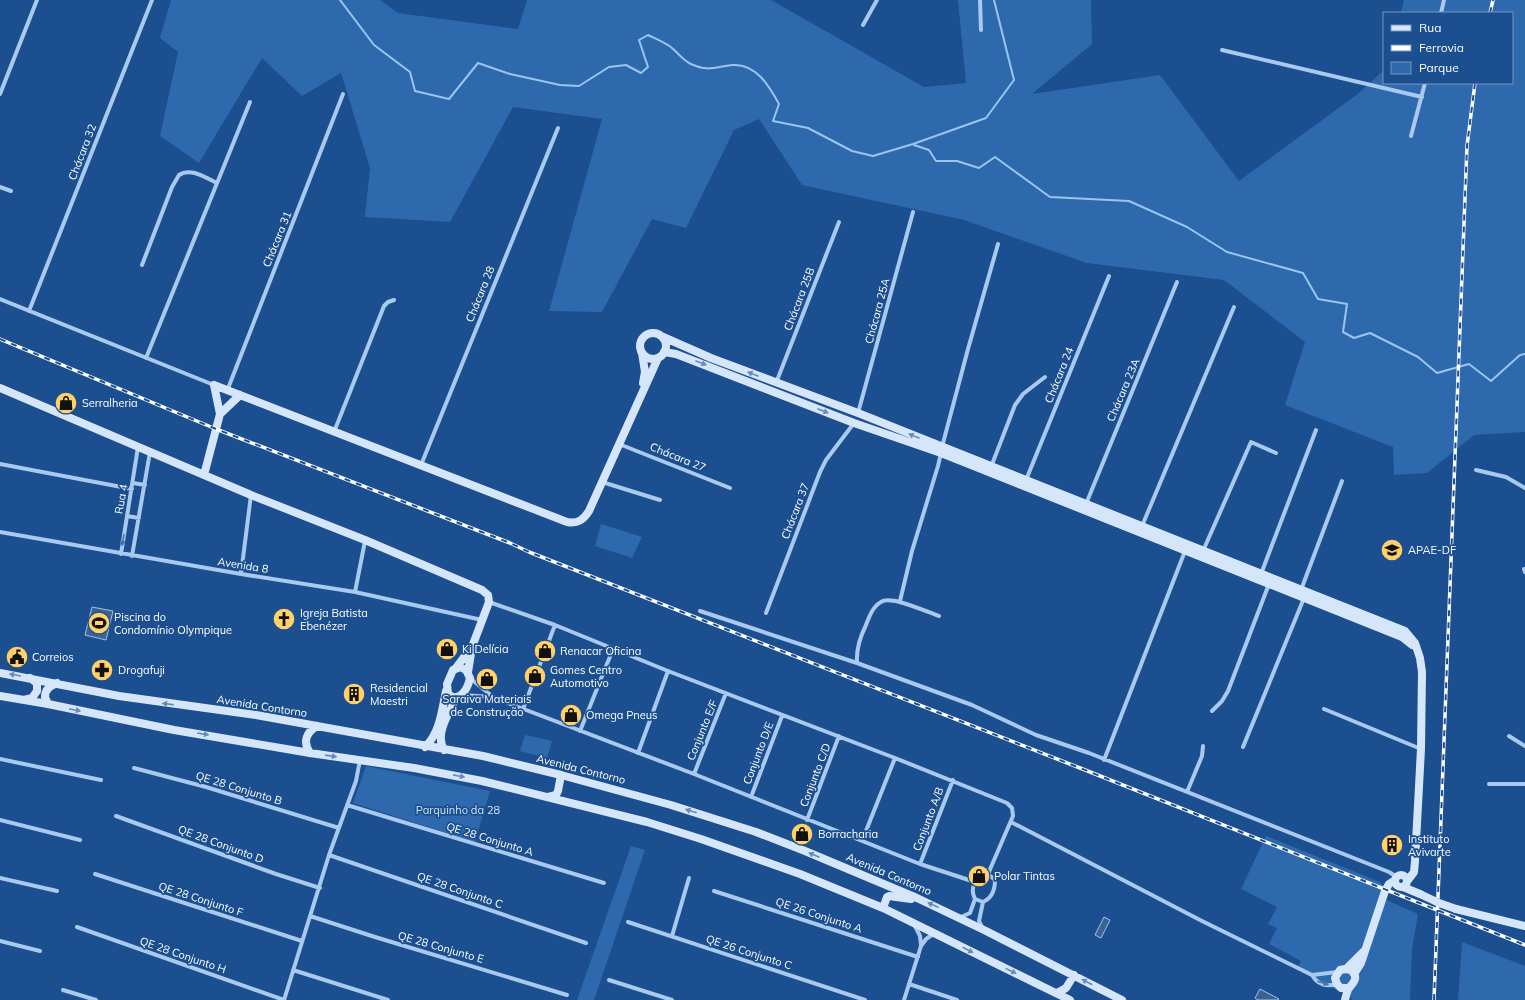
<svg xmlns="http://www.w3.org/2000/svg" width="1525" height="1000" viewBox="0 0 1525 1000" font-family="Mulish,sans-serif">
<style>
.green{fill:#2e69ad}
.water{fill:#3c6290;stroke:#9cc4f0}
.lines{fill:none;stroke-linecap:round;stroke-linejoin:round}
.stream{stroke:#9cc4f0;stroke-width:2}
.street{stroke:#a9c9ee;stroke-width:4}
.secondary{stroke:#d6e6fa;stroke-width:8}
.rail-casing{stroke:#fff;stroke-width:3.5}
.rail{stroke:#1b4f8f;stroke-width:2;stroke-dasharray:6;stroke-linecap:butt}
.secondary-bridge{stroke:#d6e6fa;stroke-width:8}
.oneway{fill:#668bba}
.oneway2{fill:#4674ac}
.labels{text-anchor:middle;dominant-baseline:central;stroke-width:3.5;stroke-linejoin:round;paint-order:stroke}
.street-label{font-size:11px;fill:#fff;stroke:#1b4f8f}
.poi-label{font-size:11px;fill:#fff;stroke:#1b4f8f;text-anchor:start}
.park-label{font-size:11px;fill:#cfe3fa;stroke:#1b4f8f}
</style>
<rect width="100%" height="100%" fill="#1b4f8f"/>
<path class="green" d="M171 0H380L398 13 518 29 527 0H771L924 87 966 83 958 0H1091L1092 44 1032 94 1160 75 1239 181 1359 93 1384 70V83H1512V13H1401L1404 0H1525V432L1474 435 1427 473 1394 475 1393 447 1285 405 1305 342 1224 280 1087 263 964 220 802 185 759 119 734 130 686 228 652 219 602 312 549 311 602 119 513 107 450 222 365 217 370 168 341 73 302 96 262 58 199 163 160 136 178 52 160 38Z
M601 524 642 537 632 558 595 546Z
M525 735 552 741 547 758 520 751Z
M366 766 490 791 475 842 353 803Z
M1266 836 1380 882 1383 885 1380 897 1418 914 1412 949 1410 1000H1351L1352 998 1296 969 1301 961 1269 944 1277 928 1268 924 1277 907 1241 889Z
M631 846 645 850 594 1000H577Z
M1462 942 1525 966V1000H1458Z"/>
<path class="water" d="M92 607 113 611 106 640 85 635Z
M1104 917 1110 920 1101 938 1095 935Z
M1260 989 1279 999 1278 1000H1258L1255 998Z"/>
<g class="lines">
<path class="stream" d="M340 0 374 45 410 72 415 91 449 99 478 63 510 74 560 85 579 86 609 67 626 65 641 73 648 67 639 40 648 35C656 39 666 43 672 48 678 53 684 61 691 64 708 72 715 67 732 65 756 63 769 86 779 104L773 121 808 128 852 151 873 156 913 144 986 118 1014 80 994 0
M914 145 929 150 936 161H957L979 168 995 157 1050 197 1129 201 1187 227 1227 252 1303 273 1318 299 1347 304 1343 332 1354 338 1370 333 1418 357 1437 373 1469 364 1491 381 1520 355 1525 354"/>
<path class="street" d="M980 0 981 30
M1441 13 1444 0
M863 25 877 0
M1222 50 1422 97
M0 94 37 0
M1411 136 1425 83
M0 187 11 191
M142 265 172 187 179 175C191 167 206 178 217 183
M0 299 214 385
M29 311 152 0
M146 358 250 102
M776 383 839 222
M227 391 343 94
M858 413 913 212
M334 432 384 306 388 302 394 300
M619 444 730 488
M942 447 968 349 998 244
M0 464 132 489
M421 465 558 128
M991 467 1015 405 1023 394 1045 377
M1476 470 1506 477 1525 488
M1026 480 1109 276
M602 482 660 500
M133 483 145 485
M1086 504 1177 282
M127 516 139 518
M1142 526 1234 307
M0 532 241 574 355 592 482 620
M1203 551 1251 442 1276 453
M121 554 138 447
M132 556 150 452
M1524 569 1525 572
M241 574 251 495
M1261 574 1316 430
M1301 590 1342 481
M355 592 365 541
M900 601 912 551 938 466 941 453
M489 602 555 625 668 671 895 758 1007 803 1012 808 1013 816 988 874
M700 611 857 663 972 705 1036 735 1089 753 1389 872 1397 877
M766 613 820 472 826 460 854 423
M857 663C856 649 860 637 866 625 869 617 873 606 881 602 891 595 927 612 939 616
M470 678 493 697 513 705 694 774 920 864 975 882
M462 695 492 697
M523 709 555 625
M1324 709 1421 749
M1212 711 1222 701 1228 691 1269 584
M580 731 613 649
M1509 736 1525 746
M1243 747 1304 598
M638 753 668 671
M0 759 101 780
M1104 760 1185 551
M134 768 206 787 339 828
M694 774 726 693
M1489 784H1525
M1187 792 1202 756 1203 746
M751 797 782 716
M347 805 604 883
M116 816 276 874 320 888
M0 820 80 840
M807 820 839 736
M1011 822 1202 921 1312 975C1317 984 1326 987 1337 984
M862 841 895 758
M329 855 586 943
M920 864 953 780
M95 874 302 941
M0 878 57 891
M714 891 918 957
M310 916 375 937 567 995
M961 917 970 913 975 899
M628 922 865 1000
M915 926 920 936 921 945
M77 927 284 1000
M982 927 979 921 983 902C992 898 995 889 995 880L988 874C976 877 969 887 975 899L983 902
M672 936 689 878
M0 941 40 951
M293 970 388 1000
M1312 975 1337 972
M609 980 672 1000
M909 984 957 1000
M63 990 96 1000
M284 1000 329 855 356 781 360 760
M904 1000 921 946 926 939 935 933"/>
<path class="secondary" d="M640 346a13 13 0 1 1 26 0a13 13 0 1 1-26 0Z
M661 336 711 358 858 413 1405 631 1415 643 1420 658 1422 672 1421 749 1415 861 1414 872 1408 880
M664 352 676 354 854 423 941 453 1402 637 1412 645
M642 353 645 372 643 383
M214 385 567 522C578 524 583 520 589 511L658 358
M0 388 251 495 365 540 482 590 488 595 489 602 472 647 468 672
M220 414 240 395
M204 475 220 414 214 385
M460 667 466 670 470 678C468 687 464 696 454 698L448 694 447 684 453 670Z
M456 668 471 648
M0 673 119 696 256 715 483 756 561 775 671 805 756 832 805 851 917 898 984 930 1122 1000
M0 696 48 704 174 730 310 753 414 768 482 781 647 822 701 839 800 874 883 908 1070 1000
M24 700 32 698 37 691V683L30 678
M48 704 45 697C45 689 50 686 57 683
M425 747C440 733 442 710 446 691
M444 750C434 733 450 712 457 697
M310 753C302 741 307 732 317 726
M548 797 556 795 558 791 561 775
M1395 881a6 6 0 1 1 12 0a6 6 0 1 1-12 0Z
M1403 887 1420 894
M883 908 887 897 889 896 911 899
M1456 909 1525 926
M1346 969 1363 952
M1354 974 1361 963 1385 891 1389 884 1395 880
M1057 993 1066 988 1074 975
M1345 1000C1346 996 1347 991 1349 988 1353 983 1359 978 1352 971 1348 968 1344 969 1340 970L1335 978 1337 984 1341 988H1349"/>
<g class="rail-casing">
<path id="rail" d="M1490 13 1493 0
M0 339 216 429 510 543 529 552 1080 768 1525 945
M1434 1000 1467 146 1475 83"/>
</g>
<use href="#rail" class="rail"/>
<path class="secondary-bridge" d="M1420 894 1439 903 1456 909"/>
</g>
<defs><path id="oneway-solid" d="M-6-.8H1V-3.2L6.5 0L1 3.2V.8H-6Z"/></defs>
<g class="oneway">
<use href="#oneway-solid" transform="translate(701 363) rotate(21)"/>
<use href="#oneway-solid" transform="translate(753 374) rotate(-159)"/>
<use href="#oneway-solid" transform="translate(823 411) rotate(21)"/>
<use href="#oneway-solid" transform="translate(914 436) rotate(-158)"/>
<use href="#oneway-solid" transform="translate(15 675) rotate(-170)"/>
<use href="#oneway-solid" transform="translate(168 704) rotate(-173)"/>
<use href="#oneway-solid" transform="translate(75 710) rotate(11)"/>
<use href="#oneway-solid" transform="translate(203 734) rotate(9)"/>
<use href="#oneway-solid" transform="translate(331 756) rotate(8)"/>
<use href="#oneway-solid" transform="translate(459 776) rotate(11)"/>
<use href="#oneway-solid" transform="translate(691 811) rotate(-162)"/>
<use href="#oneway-solid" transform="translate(814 855) rotate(-157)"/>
<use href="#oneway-solid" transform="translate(933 905) rotate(-156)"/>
<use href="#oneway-solid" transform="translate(968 950) rotate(28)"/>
<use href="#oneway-solid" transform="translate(1011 971) rotate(26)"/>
<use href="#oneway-solid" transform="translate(1087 982) rotate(-152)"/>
</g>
<g class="oneway2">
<use href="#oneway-solid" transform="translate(123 540) rotate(100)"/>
<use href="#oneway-solid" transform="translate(1323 983) rotate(18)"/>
</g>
<defs>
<g id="shop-disc" transform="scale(1.15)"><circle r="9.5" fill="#ffd166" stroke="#1b4f8f"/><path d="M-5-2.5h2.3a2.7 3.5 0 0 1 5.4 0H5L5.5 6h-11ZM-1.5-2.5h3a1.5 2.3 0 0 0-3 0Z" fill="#111"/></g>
<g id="school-disc" transform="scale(1.15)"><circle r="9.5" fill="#ffd166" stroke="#1b4f8f"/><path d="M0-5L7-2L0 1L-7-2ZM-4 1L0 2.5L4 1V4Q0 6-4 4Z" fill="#111"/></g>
<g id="church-disc" transform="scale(1.15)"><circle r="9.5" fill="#ffd166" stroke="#1b4f8f"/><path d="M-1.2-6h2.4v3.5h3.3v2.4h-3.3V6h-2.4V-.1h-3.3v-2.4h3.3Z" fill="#111"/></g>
<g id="stadium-disc" transform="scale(1.15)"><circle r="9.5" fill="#ffd166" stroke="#1b4f8f"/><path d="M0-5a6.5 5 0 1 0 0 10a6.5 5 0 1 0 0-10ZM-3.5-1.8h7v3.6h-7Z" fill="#111"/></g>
<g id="civic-disc" transform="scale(1.15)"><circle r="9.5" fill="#ffd166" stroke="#1b4f8f"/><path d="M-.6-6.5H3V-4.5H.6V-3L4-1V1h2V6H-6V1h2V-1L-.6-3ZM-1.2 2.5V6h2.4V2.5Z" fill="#111"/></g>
<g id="pharmacy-disc" transform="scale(1.15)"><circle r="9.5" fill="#ffd166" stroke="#1b4f8f"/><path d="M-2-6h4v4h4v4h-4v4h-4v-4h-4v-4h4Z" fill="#111"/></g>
<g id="building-disc" transform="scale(1.15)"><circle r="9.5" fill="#ffd166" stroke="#1b4f8f"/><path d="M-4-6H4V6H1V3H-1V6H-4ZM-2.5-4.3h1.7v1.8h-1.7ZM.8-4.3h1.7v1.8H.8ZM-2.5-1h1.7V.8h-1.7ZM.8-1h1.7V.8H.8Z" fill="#111"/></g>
</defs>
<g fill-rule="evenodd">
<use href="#shop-disc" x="66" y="403"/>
<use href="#school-disc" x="1392" y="550"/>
<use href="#church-disc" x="284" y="619"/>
<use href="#stadium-disc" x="99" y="623"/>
<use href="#shop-disc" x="447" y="649"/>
<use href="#shop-disc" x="545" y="651"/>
<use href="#civic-disc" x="17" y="657"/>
<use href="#pharmacy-disc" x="102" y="670"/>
<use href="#shop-disc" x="535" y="676"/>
<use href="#shop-disc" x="487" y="679"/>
<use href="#building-disc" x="354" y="694"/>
<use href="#shop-disc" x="571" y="715"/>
<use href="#shop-disc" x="802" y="834"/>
<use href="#building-disc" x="1392" y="845"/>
<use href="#shop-disc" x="979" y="876"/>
</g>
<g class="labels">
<g class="street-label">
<text transform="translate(82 152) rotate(-69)">Chácara 32</text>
<text transform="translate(277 239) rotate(-68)">Chácara 31</text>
<text transform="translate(480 294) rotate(-68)">Chácara 28</text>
<text transform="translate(799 299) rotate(-69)">Chácara 25B</text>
<text transform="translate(877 311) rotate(-75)">Chácara 25A</text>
<text transform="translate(1059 375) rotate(-68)">Chácara 24</text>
<text transform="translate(1123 390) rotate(-67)">Chácara 23A</text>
<text transform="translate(678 457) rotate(22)">Chácara 27</text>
<text transform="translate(121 499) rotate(-80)">Rua 4</text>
<text transform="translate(795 511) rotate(-69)">Chácara 37</text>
<text transform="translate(243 565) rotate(9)">Avenida 8</text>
<text transform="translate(262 706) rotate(9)">Avenida Contorno</text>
<text transform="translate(702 730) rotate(-68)">Conjunto E/F</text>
<text transform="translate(758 753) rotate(-69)">Conjunto D/E</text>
<text transform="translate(581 769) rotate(14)">Avenida Contorno</text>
<text transform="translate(815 775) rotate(-69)">Conjunto C/D</text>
<text transform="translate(239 788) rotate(17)">QE 28 Conjunto B</text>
<text transform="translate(928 819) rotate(-69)">Conjunto A/B</text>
<text transform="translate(490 839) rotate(17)">QE 28 Conjunto A</text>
<text transform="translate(221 844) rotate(20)">QE 28 Conjunto D</text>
<text transform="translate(889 874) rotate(23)">Avenida Contorno</text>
<text transform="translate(460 890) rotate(19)">QE 28 Conjunto C</text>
<text transform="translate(201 899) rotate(18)">QE 28 Conjunto F</text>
<text transform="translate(819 915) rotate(18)">QE 26 Conjunto A</text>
<text transform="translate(441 947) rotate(16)">QE 28 Conjunto E</text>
<text transform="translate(749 952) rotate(18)">QE 26 Conjunto C</text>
<text transform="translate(183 955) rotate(19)">QE 28 Conjunto H</text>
</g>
<g class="poi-label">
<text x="82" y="403">Serralheria</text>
<text x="1408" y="550">APAE-DF</text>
<text x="300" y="613">Igreja Batista<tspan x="300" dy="13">Ebenézer</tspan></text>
<text x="114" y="617">Piscina do<tspan x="114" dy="13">Condomínio Olympique</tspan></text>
<text x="462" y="649">Ki Delícia</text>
<text x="560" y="651">Renacar Oficina</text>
<text x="32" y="657">Correios</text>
<text x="118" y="670">Drogafuji</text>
<text x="550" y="670">Gomes Centro<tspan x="550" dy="13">Automotivo</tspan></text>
<text x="370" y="688">Residencial<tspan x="370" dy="13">Maestri</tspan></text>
<text x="487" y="699" text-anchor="middle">Saraiva Materiais<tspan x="487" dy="13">de Construção</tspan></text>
<text x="586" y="715">Omega Pneus</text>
<text x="818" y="834">Borracharia</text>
<text x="1408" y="839">Instituto<tspan x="1408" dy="13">Avivarte</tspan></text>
<text x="994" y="876">Polar Tintas</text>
</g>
<g class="park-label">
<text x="458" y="810">Parquinho da 28</text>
</g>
</g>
<rect x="1383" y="12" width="130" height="72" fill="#1b4f8f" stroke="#7695bc"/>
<rect x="1391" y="25" width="20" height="6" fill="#d6e6fa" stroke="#7695bc"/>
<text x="1419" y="32" font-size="12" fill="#ffffff">Rua</text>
<rect x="1391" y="45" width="20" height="6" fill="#ffffff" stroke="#7695bc"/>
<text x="1419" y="52" font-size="12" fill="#ffffff">Ferrovia</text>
<rect x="1391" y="62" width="20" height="12" fill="#2e69ad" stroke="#7695bc"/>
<text x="1419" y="72" font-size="12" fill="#ffffff">Parque</text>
</svg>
